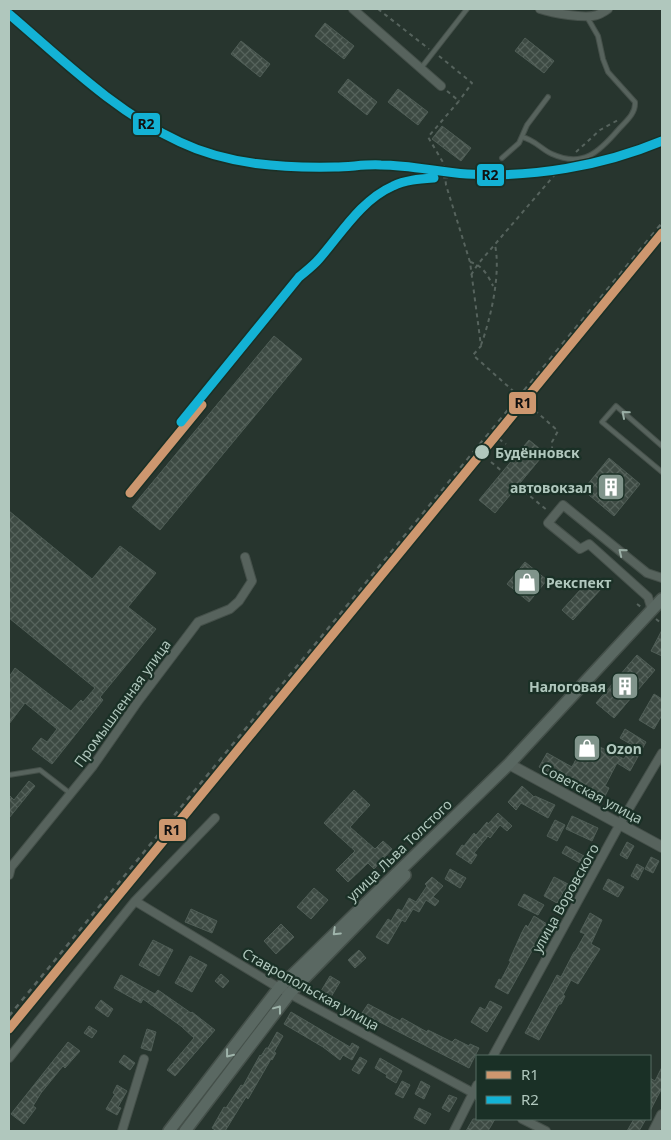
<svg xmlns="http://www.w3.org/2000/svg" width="671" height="1140" viewBox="0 0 671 1140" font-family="'Noto Sans',sans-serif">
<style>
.building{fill:url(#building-cross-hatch);stroke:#4f5d56}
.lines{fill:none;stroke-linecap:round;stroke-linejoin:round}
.service-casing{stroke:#45504a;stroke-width:6}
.minor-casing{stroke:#45504a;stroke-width:10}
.tertiary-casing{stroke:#45504a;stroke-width:12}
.secondary-casing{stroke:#45504a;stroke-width:14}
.path{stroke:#56635d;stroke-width:2;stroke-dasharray:4 4;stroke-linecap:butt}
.service{stroke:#57635d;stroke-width:4}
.minor{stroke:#57635d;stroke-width:8}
.tertiary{stroke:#57635d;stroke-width:10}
.secondary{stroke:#5a6862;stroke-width:11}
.rail{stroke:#5a6661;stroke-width:2.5;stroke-dasharray:5 5;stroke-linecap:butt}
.rail-1-casing{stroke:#1a3026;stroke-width:12}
.rail-2-casing{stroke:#1a3026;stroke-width:12}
.rail-1{stroke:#cd976f;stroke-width:9}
.rail-2{stroke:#13b2d5;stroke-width:9}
.oneway{stroke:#9aaea5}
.oneway2{stroke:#9fb4ab}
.stop-dot{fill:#b0c7bd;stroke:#1a3026;stroke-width:2}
.labels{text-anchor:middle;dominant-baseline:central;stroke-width:4.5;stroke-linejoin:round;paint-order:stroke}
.stop-label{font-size:14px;font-weight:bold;fill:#b0c7bd;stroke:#1a3026;text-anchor:start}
.poi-label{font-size:14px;font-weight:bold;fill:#b0c7bd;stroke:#1a3026;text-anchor:end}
.street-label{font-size:14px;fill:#b0c7bd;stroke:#1a3026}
.line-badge{stroke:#1a3026;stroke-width:2}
.pale-badge-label{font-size:14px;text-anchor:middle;font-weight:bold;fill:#111}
</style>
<defs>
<pattern id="building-cross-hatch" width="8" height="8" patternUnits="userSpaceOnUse" patternTransform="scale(1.25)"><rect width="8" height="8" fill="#3d4a43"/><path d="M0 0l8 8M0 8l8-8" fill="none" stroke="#56635c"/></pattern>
</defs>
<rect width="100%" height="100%" fill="#27352e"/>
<path class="building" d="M325 23 354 46 344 59 315 36Z
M525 38 554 61 544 73 515 51Z
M241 41 270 64 260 77 231 54Z
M348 79 377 102 367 115 338 92Z
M398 89 428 112 418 125 388 102Z
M442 126 471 148 461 161 432 139Z
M274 336 302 359 160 530 132 507Z
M529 440 545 453 495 513 479 500Z
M609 458 640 484 614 516 583 490Z
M9 511 92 579 120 546 156 573 128 607 156 629 100 697 103 700 52 764 32 749 41 738 47 742 57 729 25 703 9 724V677L15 668 71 711 81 700 83 702 95 688 9 618Z
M525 562 547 580 529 602 507 584Z
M590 579 601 589 573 620 562 610Z
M662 630V656L651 651Z
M637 655 655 670 614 718 596 703Z
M654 694 662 699V715L654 729 639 720Z
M625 729 646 742 630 771 617 763 605 786 609 788 603 800 539 767 547 753 572 767 586 740 624 759 632 745 620 738Z
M29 781 35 786 9 818V795L14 800Z
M522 786 534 797 535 796 555 805 548 818 521 803 516 810 508 802Z
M354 790 370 805 350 827 375 849 383 841 392 849 374 869 368 863 348 882 336 870 355 851 324 823Z
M498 813 512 826 507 831 500 825 490 838 488 836 474 853 477 855 471 864 456 854 462 845 464 846 474 833 476 835 487 822 488 824Z
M572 816 598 828 592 841 566 829Z
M555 820 565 825 557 841 547 836Z
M627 842 634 846 627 859 620 855Z
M566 846 584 856 580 863 562 853Z
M651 857 659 861 653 873 645 869Z
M637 864 644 868 638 880 631 876Z
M450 869 466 878 460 888 445 879Z
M432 877 443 886 433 897 439 901 435 906 426 900 419 912 413 909 405 922 402 920 388 944 376 937 388 919 391 921 398 909 402 911 409 898 416 902 427 886 425 884Z
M554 877 568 884 557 903 544 896Z
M608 879 624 887 618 897 603 889Z
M314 888 328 900 311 919 297 907Z
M524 894 544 905 538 915 518 905Z
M191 909 217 921 212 933 185 922Z
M590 913 602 920 591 944 600 949 578 984 571 980 563 995 565 996 561 1004H559L539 1040 525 1033 557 975 561 977 574 952H575L585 934 580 932Z
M534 916 547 924 508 994 495 987 499 979 501 980 511 961H509L522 932 526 925 528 927Z
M281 924 294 937 276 954 264 941Z
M153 940 173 950 159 976 139 965Z
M359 950 366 958 355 968 348 960Z
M190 956 207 965 192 992 175 983Z
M221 974 229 981 223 988 215 981Z
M121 975 155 994 158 990 191 1013 192 1012 215 1030 175 1076 167 1070 194 1038 181 1026 143 999 141 1003 114 988Z
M330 976 340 982 331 997 321 991Z
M101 1000 113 1009 108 1017 95 1008Z
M490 1001 502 1007 487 1032 471 1022 480 1007 485 1010Z
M368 1004 400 1021 402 1018 427 1032 428 1030 452 1042 455 1039 469 1046 470 1044 479 1048 469 1068 362 1013Z
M291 1012 350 1047 352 1043 359 1047 352 1060 343 1055 340 1060 323 1047 284 1024Z
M89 1026 97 1031 92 1038 84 1033Z
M147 1029 156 1032 151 1051 141 1048Z
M277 1032 283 1036 274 1052 276 1053 272 1060 271 1059 248 1099 246 1097 225 1131H217L212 1128 224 1107 226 1108 241 1085 243 1086 260 1055 261 1056 266 1048H268Z
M68 1042 80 1051 65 1068 63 1066 41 1093 33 1106 36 1108 24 1124 11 1114Z
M124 1055 135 1063 130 1070 119 1062Z
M360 1057 367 1061 359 1074 352 1070Z
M380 1058 402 1071 396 1083 386 1077 387 1075 375 1068Z
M662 1067V1088L650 1111V1078L655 1081Z
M402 1081 410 1085 403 1098 395 1094Z
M421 1081 430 1086 424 1099 415 1094Z
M117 1085 127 1091 118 1107 121 1108 117 1115 106 1109 115 1094 113 1093Z
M449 1095 457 1098 449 1112 442 1108Z
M419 1108 431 1114 425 1124 414 1118Z
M473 1119H495L488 1131H466Z
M634 1119H646L639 1131H627Z"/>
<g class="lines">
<g class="service-casing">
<path id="service" d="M421 68 467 9
M522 137C535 140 541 149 552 154 583 168 599 152 618 130 625 122 636 114 635 102L608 72 603 59 598 36 587 17
M502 158 519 143 527 125 548 97
M662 446 616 406 602 422 662 472
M9 775 40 770 71 794"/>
</g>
<g class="minor-casing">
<path id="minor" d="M353 9 441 86
M540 9C552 13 585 19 597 15 601 14 605 11 608 9
M652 610 648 597 589 544 580 549 548 523 563 505 647 573 662 578
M9 875 11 867 93 766 139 700 198 622 230 609 239 601 252 581 245 557
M135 901 279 988 477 1095
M493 1056 620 824 662 753
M9 1058 135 901 215 818
M522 1119 546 1131
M122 1131 144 1059
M454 1131 477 1085"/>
</g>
<g class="tertiary-casing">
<path id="tertiary" d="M509 764 662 847
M654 1131 662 1115"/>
</g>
<g class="secondary-casing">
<path id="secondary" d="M169 1131 279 988 509 764 662 599
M185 1131 290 993 405 875"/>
</g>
<path class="path" d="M378 9 429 49
M439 56 472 83 459 101
M447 91 459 101 428 137 444 164 446 185 470 262 481 346 473 355 558 431 552 442V451
M576 152 600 130 618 120
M470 262C482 265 488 275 493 286
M471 275 478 264 564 164
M481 345C491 318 501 273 495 245
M499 439 506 444
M491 462 503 472
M518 486 548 511
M637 604 641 607
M656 619 662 624"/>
<use href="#service" class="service"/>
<use href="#minor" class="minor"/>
<use href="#tertiary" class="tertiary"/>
<use href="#secondary" class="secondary"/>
<path class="rail" d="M9 14C63 60 115 112 180 142 228 165 283 168 335 167 350 167 366 164 381 165 410 165 438 172 467 174 532 178 602 166 662 141
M181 422 299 277C305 272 311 267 317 262 342 237 359 201 393 186 411 178 431 178 450 177
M130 493 190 419
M9 1016 662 223"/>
<g class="rail-1-casing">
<path id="rail-1" d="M130 493 202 405
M9 1029 662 233"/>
</g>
<g class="rail-2-casing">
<path id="rail-2" d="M9 14C63 60 115 112 180 142 228 165 283 168 335 167 350 167 366 164 381 165 410 165 438 172 467 174 532 178 602 166 662 141
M181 422 299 277C306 271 313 266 319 259 341 234 361 200 393 186 405 180 420 179 434 178"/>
</g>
<use href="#rail-1" class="rail-1"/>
<use href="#rail-2" class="rail-2"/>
</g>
<defs><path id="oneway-chevron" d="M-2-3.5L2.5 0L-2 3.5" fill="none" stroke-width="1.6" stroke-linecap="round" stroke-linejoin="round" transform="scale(1.25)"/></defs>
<g class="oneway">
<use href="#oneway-chevron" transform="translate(625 414) rotate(-139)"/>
<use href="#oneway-chevron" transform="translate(622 552) rotate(-141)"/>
</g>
<g class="oneway2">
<use href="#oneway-chevron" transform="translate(336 932) rotate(136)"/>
<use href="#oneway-chevron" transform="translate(278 1009) rotate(-53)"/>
<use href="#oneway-chevron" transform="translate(229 1054) rotate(128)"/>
</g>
<defs>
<g id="building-square" transform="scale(1.4375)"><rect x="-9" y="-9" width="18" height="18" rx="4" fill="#80948b" stroke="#1a3026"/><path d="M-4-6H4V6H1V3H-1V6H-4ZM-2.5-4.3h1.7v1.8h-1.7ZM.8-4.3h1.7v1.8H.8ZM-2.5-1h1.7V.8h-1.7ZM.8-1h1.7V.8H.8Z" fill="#fff"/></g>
<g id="shop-square" transform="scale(1.4375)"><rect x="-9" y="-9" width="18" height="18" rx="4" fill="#80948b" stroke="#1a3026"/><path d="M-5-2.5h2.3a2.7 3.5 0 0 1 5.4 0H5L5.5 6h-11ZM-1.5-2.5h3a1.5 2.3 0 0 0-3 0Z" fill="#fff"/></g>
</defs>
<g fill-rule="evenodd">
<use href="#building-square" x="611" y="487"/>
<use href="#shop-square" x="527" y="582"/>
<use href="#building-square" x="625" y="686"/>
<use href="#shop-square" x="587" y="748"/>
</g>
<circle class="stop-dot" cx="482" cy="452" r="8"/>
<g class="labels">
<g class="stop-label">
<text x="495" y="452">Будённовск</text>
</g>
<g class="poi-label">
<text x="592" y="487">автовокзал</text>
<text x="546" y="582" text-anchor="start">Рекспект</text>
<text x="606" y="686">Налоговая</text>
<text x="606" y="748" text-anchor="start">Ozon</text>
</g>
<g class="street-label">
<text transform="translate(122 703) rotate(-54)">Промышленная улица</text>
<text transform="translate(592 793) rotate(28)">Советская улица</text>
<text transform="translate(399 850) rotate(-44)">улица Льва Толстого</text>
<text transform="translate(565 898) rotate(-61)">улица Воровского</text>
<text transform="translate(311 989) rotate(29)">Ставропольская улица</text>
</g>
</g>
<g class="line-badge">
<rect x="132" y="112" width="29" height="24" rx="5" fill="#13b2d5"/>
<rect x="476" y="163" width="29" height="24" rx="5" fill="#13b2d5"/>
<rect x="508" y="391" width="29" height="24" rx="5" fill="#cd976f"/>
<rect x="158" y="818" width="29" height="24" rx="5" fill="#cd976f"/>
</g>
<g class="pale-badge-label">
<text x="146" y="129">R2</text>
<text x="490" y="180">R2</text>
<text x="523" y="408">R1</text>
<text x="172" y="835">R1</text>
</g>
<rect width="671" height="1140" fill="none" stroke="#b0c7bd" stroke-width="20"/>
<rect x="476" y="1055" width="175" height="65" fill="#1a3026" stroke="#566c62"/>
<rect x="486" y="1071" width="25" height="8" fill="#cd976f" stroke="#566c62"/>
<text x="521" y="1080" font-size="15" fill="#b0c7bd">R1</text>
<rect x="486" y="1096" width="25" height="8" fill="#13b2d5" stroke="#566c62"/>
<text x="521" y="1105" font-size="15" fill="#b0c7bd">R2</text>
</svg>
